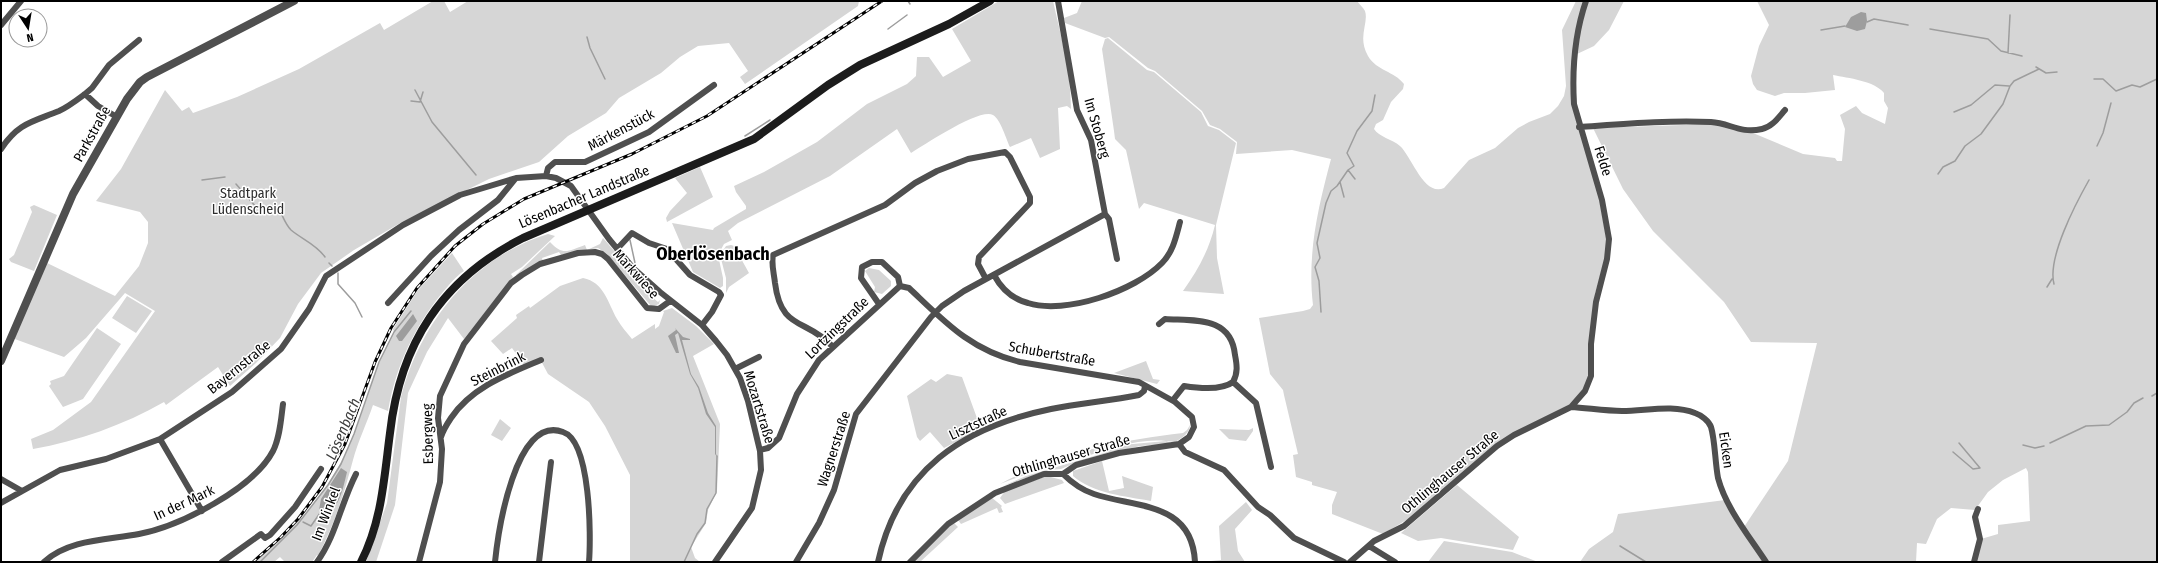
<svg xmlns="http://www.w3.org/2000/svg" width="2158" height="563" viewBox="0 0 2158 563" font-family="'Fira Sans Condensed',sans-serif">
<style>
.green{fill:#d6d6d6}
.water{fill:#9d9d9d}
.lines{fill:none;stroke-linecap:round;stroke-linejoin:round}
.stream{stroke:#9d9d9d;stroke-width:1.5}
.minor{stroke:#4f4f4f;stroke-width:6}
.tertiary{stroke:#4f4f4f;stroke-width:8}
.secondary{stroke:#1c1c1c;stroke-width:8}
.rail-casing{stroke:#000;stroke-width:3}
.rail{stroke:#fff;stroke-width:1.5;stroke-dasharray:4.5;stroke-linecap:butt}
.labels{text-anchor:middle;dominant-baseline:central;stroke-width:3;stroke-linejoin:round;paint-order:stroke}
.street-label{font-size:14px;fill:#000;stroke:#fff}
.park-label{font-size:14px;fill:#2d2d2d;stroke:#fff}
.water-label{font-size:15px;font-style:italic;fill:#3e3e3e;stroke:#fff}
.district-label{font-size:18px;font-weight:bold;fill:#000;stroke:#fff}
</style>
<rect width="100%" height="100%" fill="#fff"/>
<path class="green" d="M433 1H444L450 12 468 1H859L858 6 745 84 740 77 748 71 729 43 698 46 680 57 661 73 619 98 606 113 568 136 539 162 489 179 402 222 354 250 321 273 298 304 280 338 256 363 230 386 218 367 166 405 164 402C124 425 78 441 33 449L31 439 53 430 91 402 155 311 125 293 86 338 64 357 12 338 45 262 115 296 139 266 148 243V222L140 212 96 201 121 169 165 90 182 111 189 107 193 113 237 97 299 69 380 23 384 30Z
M999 1H1053C1061 36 1071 73 1071 109L1067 106 1058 108 1060 149 1040 158 1031 138 1010 147C1006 139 1001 120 993 115 979 108 925 145 911 153L897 129 830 176 738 223 728 231 732 240 724 244 718 255 723 278V286L720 288 693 272 672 223 713 230 714 228 746 209V206L736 192 734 186 764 172 817 142 867 104 907 84 916 76 917 57H929L943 77 971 61 952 29Z
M1082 1H1357C1359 4 1363 7 1365 11 1369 23 1357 37 1368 56 1377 71 1394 71 1404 84L1403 89 1391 102 1383 120 1376 124 1374 129C1379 137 1392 139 1400 146 1412 157 1424 197 1444 188L1469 160 1495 148 1518 128 1529 122 1550 114 1558 106 1564 96 1566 86 1562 30 1576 1H1624L1609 30 1594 46 1577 54 1572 89 1598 191 1608 248 1595 294 1590 377 1583 393 1569 405 1526 427 1408 519 1383 534 1332 514V505L1337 492 1312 485V482L1296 477 1293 455 1298 454 1284 395 1283 390 1270 374 1259 318 1303 311 1310 309 1313 305C1307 254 1318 208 1331 159L1292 150 1236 154 1237 142 1220 129 1210 125 1202 111 1155 71 1148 68 1109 37 1105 38 1065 23 1064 18 1077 13Z
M1757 1H2157V562H1974L1981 539 1998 534V525L2030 521 2028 472 2026 468 2003 480 1988 492 1975 510 1951 508 1937 519 1926 544 1917 543 1916 562H1768L1744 527 1788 461 1817 343 1751 342 1724 302 1653 231 1623 189 1593 128 1713 124 1753 133 1803 154 1835 158 1837 161H1842L1845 129 1840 115 1856 106 1862 113 1885 124 1888 108 1884 101V93C1875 81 1848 78 1833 75L1835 90 1805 93H1784L1775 96 1757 90 1753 84 1751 76 1759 46 1769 25Z
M1108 38 1147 70 1154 72 1201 112 1208 126 1219 130 1236 143 1216 225 1217 258 1224 294 1183 291C1198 270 1209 250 1215 225L1144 203 1139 209 1126 150 1115 139 1114 131 1102 49 1105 39Z
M700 167 713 197 667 222 666 218 670 211 687 193 675 178Z
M34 205 57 215 34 271 11 262 9 259 14 255 32 212 30 207Z
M548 234 555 236 522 267 511 274 513 277 464 339 448 318 427 352 408 393 395 505 376 562H366L387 503 401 397C420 322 473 257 548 234Z
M603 238 641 282 638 285 650 295 653 292 655 294 652 297 658 302 660 300 659 304 654 306H651L607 254 598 248 561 255 559 252 542 258 543 261 517 276 516 275 550 242C563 256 568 251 585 245L587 250 600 244Z
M731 245 734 246 749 273 729 287 726 293V278L720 255 726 246Z
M452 253 464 271C456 276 449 285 443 292 414 327 396 366 388 411L373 405C367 423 358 441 353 460 344 494 334 525 318 556L317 555 312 562H285L280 557 274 562H255C298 526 333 487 354 434 368 400 375 364 394 332L393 329 418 290Z
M869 268 879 270 891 281V286L882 294 874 292 875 287 865 271Z
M583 278C604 282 608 303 617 319 621 326 627 333 632 339L655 324V329L659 326 664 312 663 311 672 308 696 326 714 344 693 356 720 424 717 491 708 510 706 523 691 547 695 558 700 562H630V475L605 426 589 402 548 374 540 359 524 365 512 348 503 354 491 341 517 318 516 315 529 306 530 308 560 286Z
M127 296 152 311 136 333 112 318Z
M97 328 121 344 83 399 63 407 49 386 51 384 50 381 64 376Z
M1146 361 1153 379 1160 380 1157 384 1114 373Z
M947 374 962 377 981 429 944 448 930 432 920 441 917 437 907 396 931 379 936 382Z
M500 419 511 428 502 441 491 435Z
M1190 425C1190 433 1182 438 1175 442 1141 436 1115 448 1083 457 1055 465 1027 473 1000 484 1056 454 1120 440 1183 433L1187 430Z
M1253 428V431L1246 441 1229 439 1219 429 1249 430Z
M1166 441 1173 444 1140 446 1123 450 1073 464 1061 469 1049 470 1003 486 1026 476 1104 453 1122 445Z
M1102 461 1109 491 1124 488 1122 476 1153 487 1151 501C1125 496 1094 494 1073 476V471Z
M1047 476 1062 480 1064 483 1005 504 1000 498 1005 491Z
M1457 485 1519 537 1513 550 1441 538 1418 541 1401 533Z
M991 497 1002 506 1001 507 1003 512 999 513 997 508 961 524 958 520Z
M1725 500 1764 562H1580L1589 549 1613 532 1618 514Z
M1246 502 1252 510 1235 529 1238 551 1245 562H1201L1221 560 1219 526Z
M954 523 958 527 920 562H913L947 527Z
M1444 541 1512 552 1538 562H1428Z"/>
<path class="water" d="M1861 12 1866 13 1867 21 1865 29 1857 31 1845 27 1851 17Z
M413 314 417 321 402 341H399L396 336Z
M675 328 683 337 690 339V340H682L691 374 699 387 708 413 716 426V454L718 458 715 454V427L706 414 698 388 690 374 678 333 675 335 679 353H676L668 336 676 330Z
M341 468 347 472C343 487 340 513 321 514L319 510 321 499Z"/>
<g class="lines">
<path class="stream" d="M908 1 910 4
M1867 22 1874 19 1908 25
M888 29 907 15
M1930 29 1988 39 2001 51 2022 56
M1821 30 1845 26
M587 37 590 48 605 79
M2008 53 2010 15
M2036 67 2046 73 2057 72
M2094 79H2103L2116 91 2132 85 2140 87 2157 79
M415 90 432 122 476 175
M411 101 420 102 423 92
M1954 112 1971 105 1995 85 2009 86
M745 136 770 120
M2097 146 2103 133 2111 103
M1348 170 1355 179
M1938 174 1943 167 1955 161 1965 146 1981 134 2003 104 2010 86 2014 81 2039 69
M202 180 225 177
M1340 182 1344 197
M236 184 256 207
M280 211C283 217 286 225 291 230 303 240 316 244 325 257
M630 240 635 263
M329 263 332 266
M338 273V284L355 303 362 317
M2054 284C2047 258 2076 203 2089 180
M2047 287 2052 279
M1321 312 1319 281 1315 267 1320 258 1317 243 1326 203 1331 191 1337 186 1348 170 1354 166 1347 153 1357 131 1372 111 1375 95
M2152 396 2157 393
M2050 443 2086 426 2109 425 2127 412 2134 403 2143 398
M2023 445 2035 448 2044 446
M1953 452 1973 469 1980 468 1959 443
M303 522 311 526 320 513
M1620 546 1646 562
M260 562 297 525 328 485 341 464 354 434 379 362 394 332 411 311
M684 562 697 534 705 523 707 509 716 493 717 456"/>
<path class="minor" d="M1 25 21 1
M85 94 92 88 109 65 139 40
M1579 127C1623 124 1667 120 1711 122 1730 123 1740 134 1762 129 1772 127 1778 118 1785 110
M1 149C18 123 32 122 59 111 68 107 77 100 85 94L98 106 117 117
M546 176 548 168 555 162H585L649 132 714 85
M1105 214 1109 219 1117 259
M617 249 632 233 649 243 667 249 690 275 719 292 721 295 712 312 702 325
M994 275C1001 288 1012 299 1028 303 1065 315 1135 291 1162 263 1173 252 1176 237 1180 222
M900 286 909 288C944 321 970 350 1020 362L1139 382 1175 402 1192 417 1194 427 1189 437 1179 444 1119 453 1076 465 1063 474H1044L995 493 948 524 910 562
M388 303 431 256 459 230 498 200 515 179
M879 304 861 278 862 267 872 262H882L898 277 900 286
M1159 324 1165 319C1195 321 1231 316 1235 355 1237 365 1238 373 1233 382L1256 403 1271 467
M832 346C806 318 781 331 775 283 774 273 771 264 773 255L885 205 915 183 937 171 968 159 1005 152 1010 157 1030 197V203L979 257 978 264 986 279
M735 369 759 357
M1173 400 1184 386C1197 388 1221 391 1233 382
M1571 407C1588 408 1605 411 1622 411 1646 411 1673 404 1695 413 1701 415 1709 421 1711 427 1715 440 1715 462 1718 478 1726 508 1749 536 1766 562
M441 437C443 430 447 424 451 418 472 387 508 374 541 360
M160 439 202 511
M1179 444 1185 452 1224 470 1258 507 1270 515 1294 538 1344 562
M760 450 768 448 779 438 797 394 819 360 900 286
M1063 474C1072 483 1082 490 1094 494 1135 508 1192 501 1195 562
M1 479 22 491
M1 503 60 470 106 459 160 439 232 392 281 349 309 309 326 276 403 225 460 195 516 178 546 176 556 178 571 186 609 239 633 268 660 292 702 325 716 341 727 355 740 378 748 401 760 451 761 470 752 508 715 562
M1369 546 1395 562
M44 562C69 539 108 540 139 534 180 526 253 489 273 451 280 437 281 419 283 404
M222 562 261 534 265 538 270 535 295 507 321 469
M317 562C336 536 341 503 356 474
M419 562 440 482 442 449 438 418 440 396 464 344 511 283 522 275 540 264 578 253 595 252 602 254 608 259 647 308 659 309 670 301
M495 562C498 533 515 414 563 432 591 441 591 537 589 562
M539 562 551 462
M796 562 819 523 834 490 856 414 931 317 942 306 964 291 1105 214 1091 140 1077 110 1058 1
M878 562C898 470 963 427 1051 409 1080 403 1110 401 1139 395L1144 391 1145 386
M1350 562 1374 541 1404 526 1497 446 1514 435 1571 407 1585 391 1591 376V344L1596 302 1607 259 1609 239 1602 200 1574 104C1572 70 1575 33 1586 1
M1974 562 1980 539 1975 517 1978 509"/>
<path class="tertiary" d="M1 361 73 194 127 99 140 82 147 77 294 1"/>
<path class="secondary" d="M361 562C382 521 384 478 390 433 400 344 442 279 523 238L754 139 828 85 860 65 949 24 990 1"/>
<g class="rail-casing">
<path id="rail" d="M253 562 281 537 298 519 322 487 345 444 375 362 391 328 417 288 455 246 483 224 524 199 632 154 707 116 882 1"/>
</g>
<use href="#rail" class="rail"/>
</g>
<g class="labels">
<g class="street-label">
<text transform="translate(1097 128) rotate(74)">Im Stoberg</text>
<text transform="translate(621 130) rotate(-28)">Märkenstück</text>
<text transform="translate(92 134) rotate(-61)">Parkstraße</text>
<text transform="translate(1603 161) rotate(73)">Felde</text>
<text transform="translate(584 197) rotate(-23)">Lösenbacher Landstraße</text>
<text transform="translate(636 274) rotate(48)">Markwiese</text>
<text transform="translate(837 328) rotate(-44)">Lortzingstraße</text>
<text transform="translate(1052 354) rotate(10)">Schubertstraße</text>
<text transform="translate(239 367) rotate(-39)">Bayernstraße</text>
<text transform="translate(498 369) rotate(-27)">Steinbrink</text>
<text transform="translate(759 407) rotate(73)">Mozartstraße</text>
<text transform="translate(978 423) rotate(-25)">Lisztstraße</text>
<text transform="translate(428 434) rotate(-91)">Esbergweg</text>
<text transform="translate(834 449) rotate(-72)">Wagnerstraße</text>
<text transform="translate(1726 450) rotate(82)">Eicken</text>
<text transform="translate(1071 456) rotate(-16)">Othlinghauser Straße</text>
<text transform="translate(1450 472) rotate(-40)">Othlinghauser Straße</text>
<text transform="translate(184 503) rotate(-25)">In der Mark</text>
<text transform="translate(326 514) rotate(-69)">Im Winkel</text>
</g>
<g class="park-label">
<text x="248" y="193">Stadtpark<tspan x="248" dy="16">Lüdenscheid</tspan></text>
</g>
<g class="water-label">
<text transform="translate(343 429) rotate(-67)">Lösenbach</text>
</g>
<g class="district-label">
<text x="713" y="254">Oberlösenbach</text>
</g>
</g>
<rect width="2158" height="563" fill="none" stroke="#000000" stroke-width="4"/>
<g transform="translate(28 28) rotate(168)"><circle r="19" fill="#ffffff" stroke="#999999"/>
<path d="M0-3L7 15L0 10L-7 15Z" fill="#000000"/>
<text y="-6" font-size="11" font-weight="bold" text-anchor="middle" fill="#000000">N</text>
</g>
</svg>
